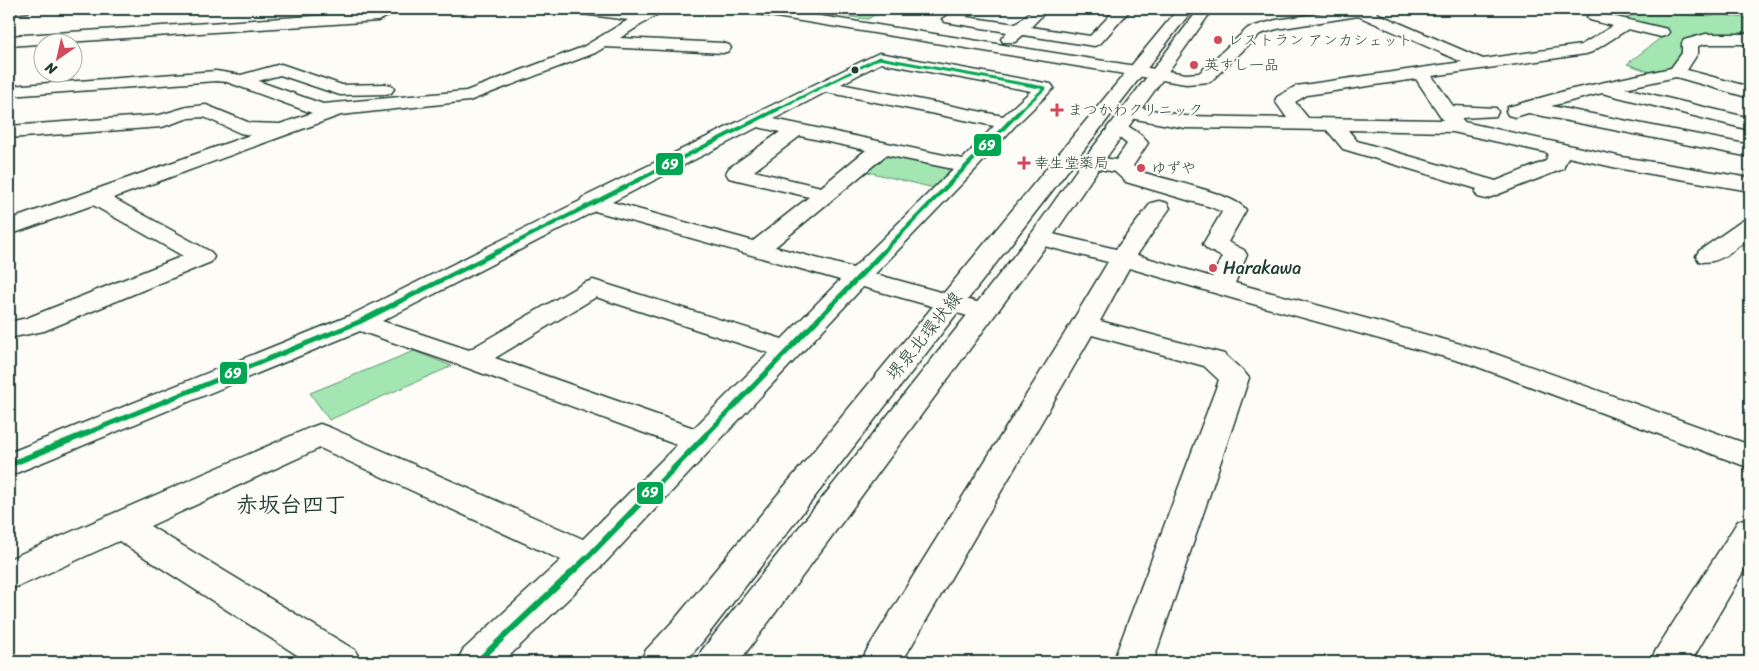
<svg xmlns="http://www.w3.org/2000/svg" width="1759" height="671" viewBox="0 0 1759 671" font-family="Sriracha,'Klee One',sans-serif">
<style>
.green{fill:#a3e6b1;stroke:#619272}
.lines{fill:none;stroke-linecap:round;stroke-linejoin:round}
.minor-casing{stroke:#1f3d34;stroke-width:3}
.major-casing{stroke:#1f3d34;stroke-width:3}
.minor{fill:#fdfcf7;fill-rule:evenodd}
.major{fill:#fdfcf7;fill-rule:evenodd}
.bus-1-far3-casing{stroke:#fdfcf7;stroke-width:5.5}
.bus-1-far2-casing{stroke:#fdfcf7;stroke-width:7}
.bus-1-far1-casing{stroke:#fdfcf7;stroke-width:9}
.bus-1-casing{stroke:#fdfcf7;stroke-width:10}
.bus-1-far3{stroke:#00a651;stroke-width:3}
.bus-1-far2{stroke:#00a651;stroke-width:4}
.bus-1-far1{stroke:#00a651;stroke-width:5}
.bus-1{stroke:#00a651;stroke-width:6}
.poi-dot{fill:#d1495b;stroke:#fdfcf7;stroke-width:2}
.bus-dot{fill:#1f3d34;stroke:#fdfcf7;stroke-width:2}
.labels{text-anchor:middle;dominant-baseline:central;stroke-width:4;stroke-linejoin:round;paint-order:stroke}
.far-poi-label{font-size:15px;fill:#1f3d34;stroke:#fdfcf7;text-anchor:start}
.poi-label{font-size:18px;fill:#1f3d34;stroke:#fdfcf7;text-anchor:start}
.street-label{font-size:18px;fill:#1f3d34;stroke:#fdfcf7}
.near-neighbourhood-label{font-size:22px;font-weight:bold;fill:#1f3d34;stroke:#fdfcf7}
.line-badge{stroke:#fdfcf7;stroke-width:2}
.badge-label{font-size:14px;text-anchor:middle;font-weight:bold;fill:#fff}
</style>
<rect width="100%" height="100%" fill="#fdfcf7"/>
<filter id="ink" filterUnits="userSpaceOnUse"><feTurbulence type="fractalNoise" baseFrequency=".02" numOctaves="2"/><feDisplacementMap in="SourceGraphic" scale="10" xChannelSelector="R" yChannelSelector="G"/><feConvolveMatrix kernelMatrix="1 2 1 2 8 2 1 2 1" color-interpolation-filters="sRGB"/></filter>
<g filter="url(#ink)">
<path class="green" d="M825 9H884L868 19 818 13Z
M1637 13 1714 16 1715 13 1750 19V37L1684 41 1682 53 1672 69 1653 73 1627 64 1668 32 1620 21Z
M893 156 944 167 950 172 934 188 864 171 880 158Z
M414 351 452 366 329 420 310 393Z"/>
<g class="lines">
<g class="minor-casing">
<path id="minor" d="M9 9H30L28 12 9 14Z
M381 9H399L397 12 378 21 9 46V36L375 12Z
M568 9H611L640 12 646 9H663L661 12 620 38 723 43 729 45 731 48 729 51 723 53 605 47 595 53 469 101 341 115 113 198 211 252 214 257 211 262 44 331 9 338V322L27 318 183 256 93 205 9 235V220L250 135 240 133 204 117 189 118 162 127 9 138V126L160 115 187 107 206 105 250 123 280 124 312 113 227 82 216 81 9 96V86L216 71 241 75 281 64 342 85 385 84 391 85 394 89 391 93 385 94 340 95 280 75 258 81 323 104 466 91 583 47 628 20 575 13 570 12Z
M744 9H777L1186 74 1199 73 1248 28 1276 20 1347 9H1380L1376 13 1483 59 1581 45 1613 26 1590 20 1587 17 1590 14 1595 12 1667 29 1669 32 1667 35 1661 37 1628 29 1592 52 1586 54 1432 76 1453 106 1496 108 1498 112 1496 116 1461 118 1464 122 1622 157 1750 178V191L1622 169 1568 157 1563 169 1486 199 1478 197 1475 192 1477 189 1343 149 1327 130 1185 128 1130 118 1123 116 1121 112 1123 108 1130 106 1185 116 1287 118 1275 101 1277 97 1296 86 1462 62 1358 16 1277 29 1260 34 1210 82 1186 84 751 13 746 12ZM1416 79 1443 120 1308 118 1295 102 1307 95ZM1348 130 1453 132 1548 153 1546 161 1496 181 1357 141Z
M958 9H976L974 12 966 17 1016 24 1033 9H1048L1031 27 1090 36 1116 9H1131L1100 44 1094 46 1023 35 1015 42H1003L1001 39 1007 32 945 22 942 19Z
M1706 34H1750V44H1706L1698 46V53L1687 70 1750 87V98L1676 77 1625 88 1750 118V130L1602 93 1551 106 1750 145V157L1528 113 1515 117 1508 115 1506 111 1508 107 1568 90 1671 68 1682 53V43L1684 40Z
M879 53 1045 83 1051 84 1054 88 1014 127 975 170 875 274 991 306 995 312 991 318 982 320 863 287 601 567 503 662H457L463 650 561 560 320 448 150 526 355 650 361 662H308L119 541 22 585 9 589V559L309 428 320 424 331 428 583 539 677 445 462 366 360 331 9 476V453L349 316 580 201 582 198ZM881 63 1031 91 1003 116 841 84ZM826 92 994 126 963 159 774 119ZM758 127 780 132 729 168 726 173 729 178 809 197 753 241 612 202ZM800 136 866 150 821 187 754 171ZM886 155 953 169 853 268 775 247ZM595 211 840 280 782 339 593 280 584 283 469 350 382 321ZM596 297 769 353 694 428 495 358Z
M1117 122C1128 125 1142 134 1148 143L1133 166 1142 172C1163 179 1236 194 1246 210L1228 242 1244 250 1247 255 1235 283 1490 352 1750 445V468L1470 364 1235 299 1129 268 1100 321 1224 354 1244 372 1249 378 1153 662H1113L1219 380 1204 366 1092 335 902 662H861L867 650 1070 325 1108 262 1032 243 1028 238 1032 233 1040 231 1116 249 1151 203 1159 201 1167 203 1170 208 1137 255 1212 277 1222 257 1207 249 1203 244 1222 212 1211 207 1126 182 1115 172 1085 166 1082 162 1085 158 1092 156 1116 160 1127 144 1107 128 1110 124Z
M1750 219V237C1735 248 1719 266 1699 261L1696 256 1699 251 1742 221Z
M1750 517V560L1691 662H1650L1656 650 1738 521Z"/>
</g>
<g class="major-casing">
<path id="major" d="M1178 9H1193L703 641 685 662H640L646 650 675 619Z
M1199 9H1213L1101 165 1048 243 739 662H696L702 650 1032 233 1085 158Z"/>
</g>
<use href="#minor" class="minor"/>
<use href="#major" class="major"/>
<g class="bus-1-far3-casing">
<path id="bus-1-far3" d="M776 110 879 58 1045 88 1021 110"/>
</g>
<g class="bus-1-far2-casing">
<path id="bus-1-far2" d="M497 252 778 109
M883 252 1022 109"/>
</g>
<g class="bus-1-far1-casing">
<path id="bus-1-far1" d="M82 435 359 322 499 251
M706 435 884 251"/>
</g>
<g class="bus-1-casing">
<path id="bus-1" d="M9 465 85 434
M477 662 588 557 707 434"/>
</g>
<use href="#bus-1-far3" class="bus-1-far3"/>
<use href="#bus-1-far2" class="bus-1-far2"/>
<use href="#bus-1-far1" class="bus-1-far1"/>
<use href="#bus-1" class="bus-1"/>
</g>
</g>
<g class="poi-dot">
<circle cx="1218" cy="40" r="5"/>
<circle cx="1194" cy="65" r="5"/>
<path d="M1054.5 102.5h5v5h5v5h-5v5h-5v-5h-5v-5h5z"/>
<path d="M1021.5 155.5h5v5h5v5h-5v5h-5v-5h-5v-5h5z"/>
<circle cx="1141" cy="168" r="5"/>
<circle cx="1213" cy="268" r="5"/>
</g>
<circle class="bus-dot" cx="855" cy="70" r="4.5"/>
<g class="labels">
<g class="far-poi-label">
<text x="1228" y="40">レストラン アンカシェット</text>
<text x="1204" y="65">英すし一品</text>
<text x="1068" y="110">まつかわクリニック</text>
<text x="1034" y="163">幸生堂薬局</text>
<text x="1151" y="168">ゆずや</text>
</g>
<g class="poi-label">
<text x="1223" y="268">Harakawa</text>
</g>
<g class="street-label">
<text transform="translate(924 336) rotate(-51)">堺泉北環状線</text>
</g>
<g class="near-neighbourhood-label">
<text x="291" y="504">赤坂台四丁</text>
</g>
</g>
<g class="line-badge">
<rect x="973" y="133" width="29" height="24" rx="5" fill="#00a651"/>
<rect x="655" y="152" width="29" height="24" rx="5" fill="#00a651"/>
<rect x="219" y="361" width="29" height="24" rx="5" fill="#00a651"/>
<rect x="636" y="481" width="28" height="24" rx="5" fill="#00a651"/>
</g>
<g class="badge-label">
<text x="987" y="150">69</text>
<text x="670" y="169">69</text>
<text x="233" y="378">69</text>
<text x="650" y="497">69</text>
</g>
<rect width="1759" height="671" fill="none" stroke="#fdfcf7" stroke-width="30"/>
<rect x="15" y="15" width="1729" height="641" fill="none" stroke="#1f3d34" stroke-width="2" filter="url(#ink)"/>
<g transform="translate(58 58) rotate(214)"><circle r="24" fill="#fdfcf7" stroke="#a4b0a9"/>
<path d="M0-4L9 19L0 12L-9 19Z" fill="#d1495b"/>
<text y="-8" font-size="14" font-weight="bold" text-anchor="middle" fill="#1f3d34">N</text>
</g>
</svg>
